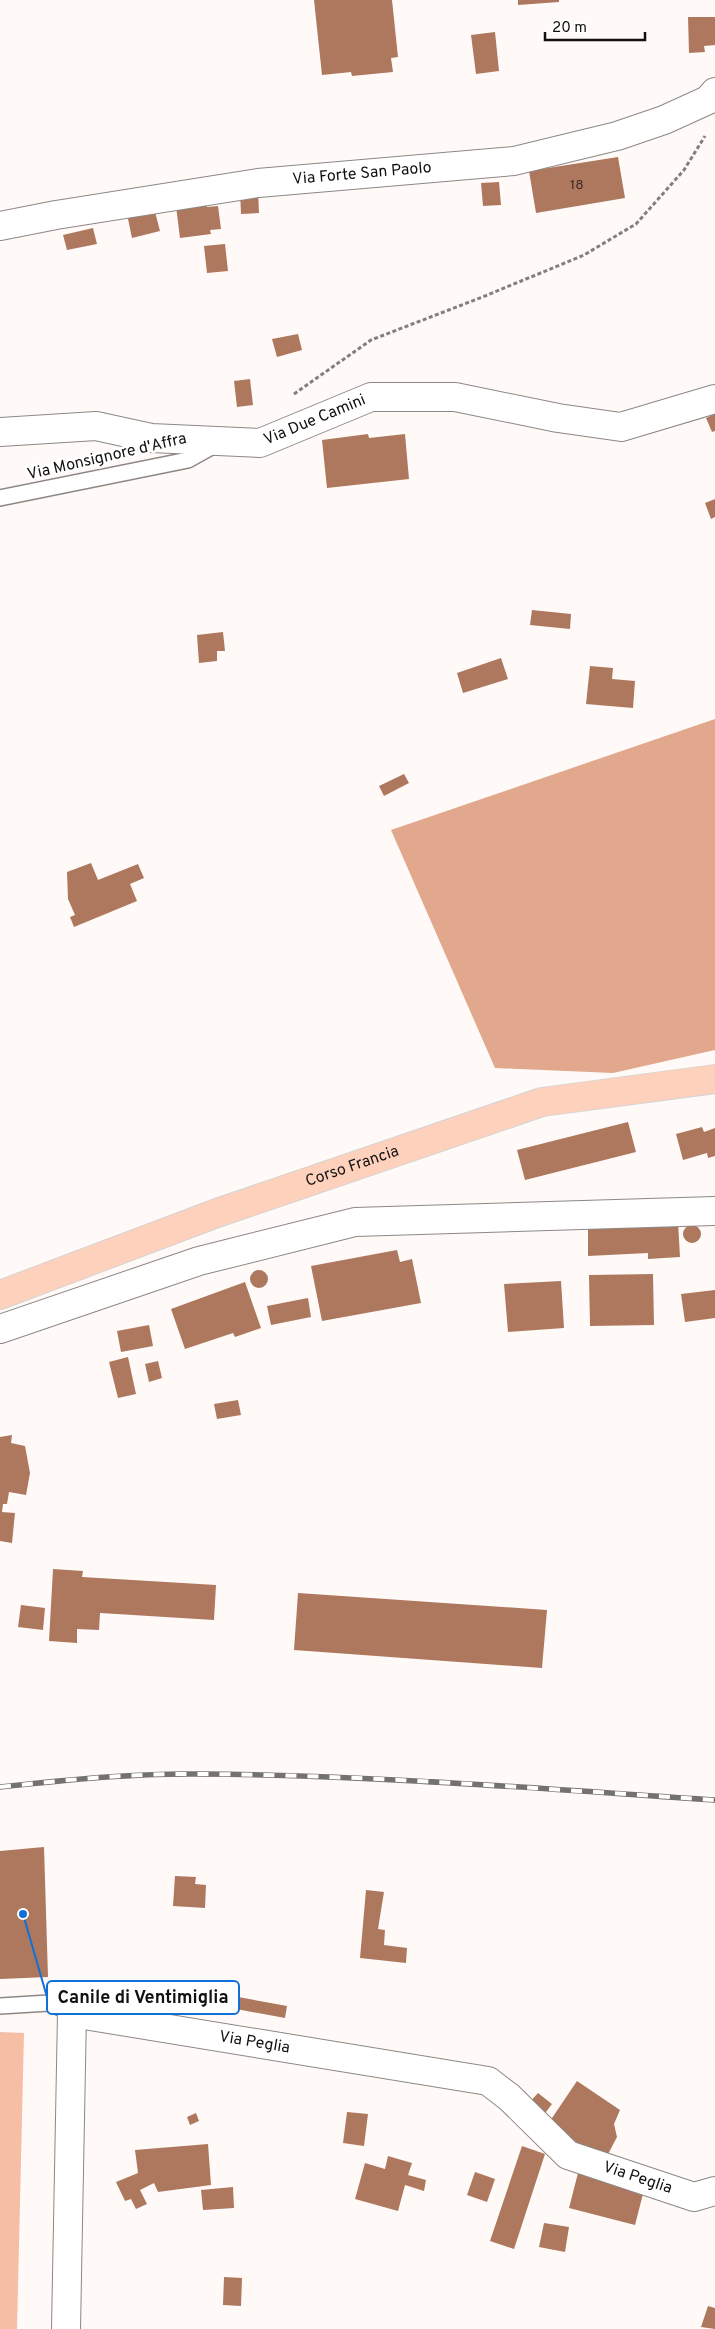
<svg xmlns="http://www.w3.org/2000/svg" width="715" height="2329" viewBox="0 0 715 2329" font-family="Overpass,sans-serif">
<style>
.green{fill:#f6bea5}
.forest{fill:#e2a88d}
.building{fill:#ae785e}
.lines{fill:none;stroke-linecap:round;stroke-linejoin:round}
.service-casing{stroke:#8d8886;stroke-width:18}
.minor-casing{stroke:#8d8886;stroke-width:30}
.tertiary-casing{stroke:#8d8886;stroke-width:30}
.primary-casing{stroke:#d5d4d4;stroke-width:30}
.path{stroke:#837f7e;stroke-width:3;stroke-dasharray:4 2.5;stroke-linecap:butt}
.service{stroke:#fff;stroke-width:15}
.minor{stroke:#fff;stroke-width:28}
.tertiary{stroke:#fff;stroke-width:28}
.primary{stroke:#fed1bc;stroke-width:28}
.rail-casing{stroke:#757170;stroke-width:5.5}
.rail{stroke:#fff;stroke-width:4;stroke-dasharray:11;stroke-linecap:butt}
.labels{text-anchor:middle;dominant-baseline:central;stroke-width:5;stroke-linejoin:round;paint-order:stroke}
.number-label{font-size:14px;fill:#3a2b24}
.street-label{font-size:16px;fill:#131110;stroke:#fff}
.leader{fill:none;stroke:#1070d9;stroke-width:2}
.callout-dot{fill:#1070d9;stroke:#fff;stroke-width:2}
.callout{fill:#fff;stroke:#1070d9;stroke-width:2}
.callout-label{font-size:18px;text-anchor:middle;font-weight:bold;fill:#131110}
</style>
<rect width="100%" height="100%" fill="#fff9f7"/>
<path class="green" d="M0 2032 24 2033 17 2329H0Z"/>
<path class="forest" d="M715 719V1050L613 1073 495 1068 391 830Z"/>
<path class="building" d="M314 0H392L398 57 391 58 393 72 352 76 351 72 322 75Z
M518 0H559V2L518 5Z
M688 17H715V45L704 46 705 52 689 53Z
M495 32 499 71 476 74 471 35Z
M618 157 625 198 536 213 529 171Z
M499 182 501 205 483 206 481 183Z
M258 190 259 213 241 214 240 191Z
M207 202V207L218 206 221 229 210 230 211 234 180 238 176 206Z
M154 208 160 231 132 238 127 214Z
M93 228 97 244 67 250 63 235Z
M225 244 228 271 207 273 204 246Z
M298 334 302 350 277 357 272 339Z
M250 379 253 405 237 407 234 381Z
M715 414V431L712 432 706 418Z
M368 434 369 438 405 434 409 479 327 488 322 440Z
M715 499V517L711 519 705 503Z
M532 610 571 614 570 629 530 625Z
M223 632 225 651H217V661L199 663 197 635Z
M501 658 508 679 463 693 457 673Z
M590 666 613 668 612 679 635 681 633 708 586 704Z
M404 774 409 783 384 796 379 786Z
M91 863 98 880 138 864 144 878 130 884 137 901 74 927 70 917 75 915 68 899 67 872Z
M628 1122 636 1152 525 1180 517 1150Z
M702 1127 704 1132 715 1128V1156L708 1158 707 1153 683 1160 676 1134Z
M678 1222 680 1257 648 1259V1253L588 1256V1227Z
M683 1234a9 9 0 1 1 18 0a9 9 0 1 1-18 0Z
M397 1250 400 1262 412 1259 421 1303 322 1321 311 1266Z
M250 1279a9 9 0 1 1 18 0a9 9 0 1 1-18 0Z
M653 1274 654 1325 590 1326 589 1275Z
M561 1281 564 1328 508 1332 504 1284Z
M245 1282 261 1328 235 1337 233 1333 185 1349 171 1309Z
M715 1290V1318L685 1322 681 1294Z
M308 1298 311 1317 271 1325 267 1306Z
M149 1325 153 1346 121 1352 117 1331Z
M128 1357 136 1394 118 1398 109 1362Z
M158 1361 162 1378 149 1382 145 1364Z
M238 1400 241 1415 217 1419 214 1404Z
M12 1435 11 1443 25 1446 30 1473 26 1495 9 1492 7 1504H3L2 1512 15 1513 12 1543 0 1541V1437Z
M53 1569 83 1571 82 1577 216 1585 214 1620 100 1613 99 1630 77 1629V1643L49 1641Z
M298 1593 547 1610 542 1668 294 1650Z
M21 1605 45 1608 43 1630 18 1627Z
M44 1847 48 1977 0 1979V1851Z
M175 1876 196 1877 195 1884 206 1885 205 1908 173 1906Z
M366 1890 384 1892 378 1929 385 1930 384 1945 407 1948 406 1963 360 1958Z
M233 1996 287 2006 285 2018 231 2008Z
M577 2081 620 2110 614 2124 617 2137 606 2158 597 2157 569 2137 550 2121Z
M538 2093 552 2104 543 2116 528 2104Z
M347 2112 368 2114 364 2146 343 2143Z
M196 2113 199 2121 190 2125 187 2117Z
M208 2144 211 2185 158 2192 154 2183 140 2190 147 2204 136 2209 131 2199 125 2201 116 2182 138 2173 135 2150Z
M522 2146 545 2154 514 2249 490 2241Z
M388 2156 412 2163 408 2175 426 2180 424 2191 405 2185 398 2211 355 2199 365 2163 385 2169Z
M475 2172 495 2179 487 2202 467 2195Z
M578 2173 644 2190 635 2225 569 2208Z
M233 2187 234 2208 203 2210 201 2190Z
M544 2223 569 2227 565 2252 539 2247Z
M224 2277 242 2278 241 2306 223 2305Z
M708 2306 715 2308V2329L701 2327Z"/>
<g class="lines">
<g class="service-casing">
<path id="service" d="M0 498 188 460 215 445
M0 2006 49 2003 72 2013"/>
</g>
<g class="minor-casing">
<g id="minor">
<path id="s1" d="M0 432 96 426 151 438 260 443 371 397H455L558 418 621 427 715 399"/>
<path d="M0 1329 199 1261 355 1222 715 1211"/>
<path id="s2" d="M66 2329 72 2013 488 2081 509 2097 568 2155 694 2197 715 2191"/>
</g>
</g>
<g class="tertiary-casing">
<g id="tertiary">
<path id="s3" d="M0 226 56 215 258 183 514 161 617 136 664 120 708 100 715 92"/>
</g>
</g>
<g class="primary-casing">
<g id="primary">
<path id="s4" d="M0 1295 217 1213 542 1102 715 1079"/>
</g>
</g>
<path class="path" d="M294 394 371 340 485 296 584 255 636 224 684 170 705 136"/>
<use href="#service" class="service"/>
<use href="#minor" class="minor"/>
<use href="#tertiary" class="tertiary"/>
<use href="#primary" class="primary"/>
<g class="rail-casing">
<path id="rail" d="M0 1787C66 1780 133 1773 200 1774 372 1775 544 1789 715 1800"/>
</g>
<use href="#rail" class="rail"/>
</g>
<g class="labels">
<g class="number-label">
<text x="577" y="185">18</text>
</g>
<g class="street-label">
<text stroke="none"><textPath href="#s3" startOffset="366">Via Forte San Paolo</textPath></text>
<text stroke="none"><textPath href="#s1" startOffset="321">Via Due Camini</textPath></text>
<text transform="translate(107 457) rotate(-13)">Via Monsignore d'Affra</text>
<text stroke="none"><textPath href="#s4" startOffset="375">Corso Francia</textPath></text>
<text stroke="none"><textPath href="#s2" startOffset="501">Via Peglia</textPath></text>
<text stroke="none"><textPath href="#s2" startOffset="920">Via Peglia</textPath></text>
</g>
</g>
<path class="leader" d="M23 1914L47 1997"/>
<circle class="callout-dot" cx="23" cy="1914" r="5"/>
<rect class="callout" x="47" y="1981" width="192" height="33" rx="5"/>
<g class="callout-label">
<text x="143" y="2003">Canile di Ventimiglia</text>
</g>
<path d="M545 32v8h100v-8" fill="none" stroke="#131110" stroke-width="2.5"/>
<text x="552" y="32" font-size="15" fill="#131110" stroke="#ffffff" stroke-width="4" paint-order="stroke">20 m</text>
</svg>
